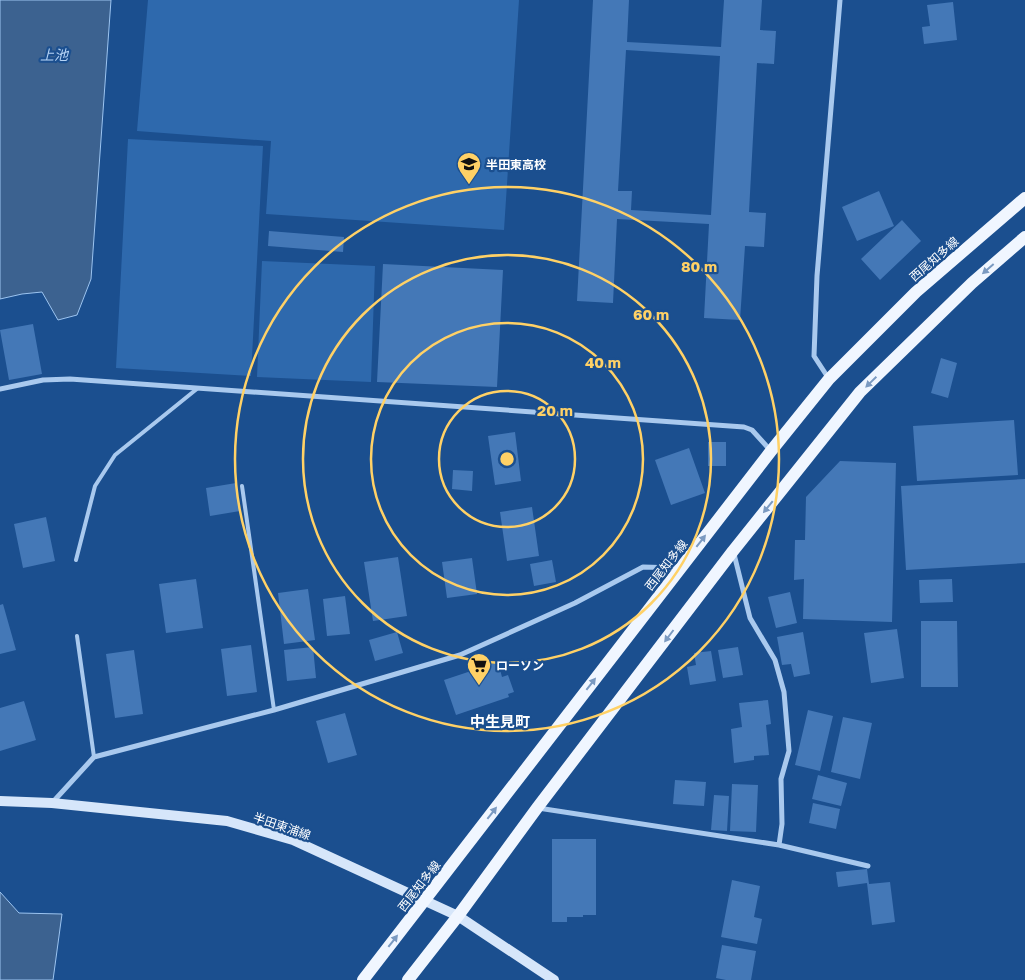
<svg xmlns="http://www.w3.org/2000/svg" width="1025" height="980" viewBox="0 0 1025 980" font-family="'Golos Text','Noto Sans JP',sans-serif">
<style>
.green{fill:#2e69ad}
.water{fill:#3c6290;stroke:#9cc4f0}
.building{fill:#4478b7;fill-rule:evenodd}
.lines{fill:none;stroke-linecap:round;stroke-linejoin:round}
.lane{stroke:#a9c9ee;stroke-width:4}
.street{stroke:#a9c9ee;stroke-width:5}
.secondary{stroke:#d6e6fa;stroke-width:10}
.primary{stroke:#f0f6ff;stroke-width:12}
.oneway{fill:#7b9ac1}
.ring{fill:none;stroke:#ffd166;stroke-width:2.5}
.labels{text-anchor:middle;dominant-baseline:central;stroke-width:4.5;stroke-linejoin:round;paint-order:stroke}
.poi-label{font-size:12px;font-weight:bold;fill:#fff;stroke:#1b4f8f;text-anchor:start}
.street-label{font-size:12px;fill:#fff;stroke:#1b4f8f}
.water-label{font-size:14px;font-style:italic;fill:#b5d3f5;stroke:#1b4f8f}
.quarter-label{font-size:15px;font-weight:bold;fill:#fff;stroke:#1b4f8f}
.centre{fill:#ffd166;stroke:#1b4f8f;stroke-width:2.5}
.ring-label{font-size:15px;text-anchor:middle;font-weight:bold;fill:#ffd166;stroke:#1b4f8f;stroke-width:4.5;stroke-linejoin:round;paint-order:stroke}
</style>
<rect width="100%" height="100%" fill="#1b4f8f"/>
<path class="green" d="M148 0H519L504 230 266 214 271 141 137 131Z
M128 139 263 146 251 376 116 368Z
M262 261 375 266 371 382 257 377Z"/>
<path class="water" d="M0 0H111L91 279 77 315 58 320 42 292 22 294 0 299Z
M0 892 19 913 62 914 53 980H0Z"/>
<path class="building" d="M593 0H629L627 42 721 47 724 0H762L760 30 776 31 774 64 757 63 749 212 766 213 764 247 745 246 740 320 704 318 709 224 617 219 613 303 577 301ZM626 50 720 56 711 215 631 210 632 191H618Z
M953 2 957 40 924 44 922 27 930 26 927 5Z
M879 191 894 226 857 241 842 207Z
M902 220 921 241 880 280 861 259Z
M269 231 344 237 343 252 268 246Z
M383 264 503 270 497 387 377 382Z
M33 324 42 374 9 380 0 330Z
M941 358 957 363 948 398 931 393Z
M1014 420 1018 475 917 481 913 426Z
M515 432 521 481 495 485 488 436Z
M708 442H726V466H708Z
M689 448 705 493 671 505 655 460Z
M840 461 896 463 892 622 803 619 804 579 794 580 795 540H805L806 497Z
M453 470 473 471 472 491 452 489Z
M1025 479V563L906 570 901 486Z
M236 483 240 511 210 516 206 488Z
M532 507 539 556 507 561 500 512Z
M46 517 55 561 23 568 14 524Z
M398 557 407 616 373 621 364 562Z
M472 558 477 594 447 598 442 562Z
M552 560 556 582 534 586 530 564Z
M196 579 203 628 166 633 159 584Z
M952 579 953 602 920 603 919 580Z
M308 589 315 640 284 644 278 593Z
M790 592 797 623 776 628 768 597Z
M345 596 350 634 327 636 323 599Z
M3 604 16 650 0 654V605Z
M921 621H957L958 687H921Z
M897 629 904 678 871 683 864 633Z
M397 632 403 653 375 661 369 640Z
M803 632 810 674 794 677 791 664 782 665 777 637Z
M251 645 257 692 227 696 221 649Z
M313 647 316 678 287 681 284 650Z
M738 647 743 675 723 678 718 650Z
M134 650 143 714 115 718 106 654Z
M711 651 716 681 690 685 687 667 696 665 694 653Z
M498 662 502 677 508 675 514 692 508 694 509 697 456 715 444 680Z
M768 700 771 724 766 725 769 755 754 756V760L734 763 731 729 742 727 739 703Z
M24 701 36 740 0 751V708Z
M808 710 833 716 820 771 795 765Z
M345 713 357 755 328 763 316 721Z
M843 717 872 723 860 779 831 772Z
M818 775 847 783 841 806 812 799Z
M675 780 706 782 704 806 673 804Z
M732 784 758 785 756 832 730 831Z
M714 795 729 796 727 831 711 830Z
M813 803 840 809 836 829 809 823Z
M552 839H596V915H583V917H567V922H552Z
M867 869 869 884 890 882 895 922 872 925 867 883 838 887 836 872Z
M732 880 760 886 754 917 762 919 757 944 721 937Z
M722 945 756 951 751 980H726L716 978Z"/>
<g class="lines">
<path class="lane" d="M242 486 274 710
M76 560 95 486 115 455 198 388
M77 636 94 757"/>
<path class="street" d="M829 379 814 356 817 276 840 0
M0 389 43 380 70 379 744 427 752 430 770 450
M734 554 750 618 775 660 784 692 789 751 781 779 782 824 779 845
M52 803 94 757 274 710 460 655 575 603 643 567 677 568
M538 808 779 845 868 866"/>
<path class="secondary" d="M0 801 52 803 227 821 293 840 458 916 554 980"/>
<path class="primary" d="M363 980 771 451 829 379 916 292 1025 198
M408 980 458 916 537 808 733 551 860 392 972 283 1025 237"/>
</g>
<defs><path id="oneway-solid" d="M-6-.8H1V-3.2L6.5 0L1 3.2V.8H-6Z" transform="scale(1.25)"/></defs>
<g class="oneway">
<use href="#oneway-solid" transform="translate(988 269) rotate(139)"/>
<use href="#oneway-solid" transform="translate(871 382) rotate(136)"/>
<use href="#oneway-solid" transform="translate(768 507) rotate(129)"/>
<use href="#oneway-solid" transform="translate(701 541) rotate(-52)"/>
<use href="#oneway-solid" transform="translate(669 636) rotate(127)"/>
<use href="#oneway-solid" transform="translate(591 684) rotate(-52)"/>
<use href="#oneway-solid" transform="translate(492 813) rotate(-52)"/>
<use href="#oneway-solid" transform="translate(393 941) rotate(-52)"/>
</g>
<g class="ring">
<circle cx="507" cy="459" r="68"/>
<circle cx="507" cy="459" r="136"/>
<circle cx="507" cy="459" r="204"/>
<circle cx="507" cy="459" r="272"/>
</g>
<defs>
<g id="school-pin" transform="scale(1.25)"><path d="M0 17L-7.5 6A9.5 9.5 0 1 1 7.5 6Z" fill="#ffd166" stroke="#1b4f8f"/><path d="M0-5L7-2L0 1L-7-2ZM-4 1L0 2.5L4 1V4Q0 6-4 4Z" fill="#111"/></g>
<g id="supermarket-pin" transform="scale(1.25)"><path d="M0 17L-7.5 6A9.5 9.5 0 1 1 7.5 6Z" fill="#ffd166" stroke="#1b4f8f"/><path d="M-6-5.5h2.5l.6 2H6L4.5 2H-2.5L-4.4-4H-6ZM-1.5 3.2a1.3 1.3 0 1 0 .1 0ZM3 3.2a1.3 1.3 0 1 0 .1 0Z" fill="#111"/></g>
</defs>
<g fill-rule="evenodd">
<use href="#school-pin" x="469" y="164"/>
<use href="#supermarket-pin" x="479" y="665"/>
</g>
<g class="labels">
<g class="poi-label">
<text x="486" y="164">半田東高校</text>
<text x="496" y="665">ローソン</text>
</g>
<g class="street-label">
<text transform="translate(934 259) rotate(-41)">西尾知多線</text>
<text transform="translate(666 565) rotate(-52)">西尾知多線</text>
<text transform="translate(282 826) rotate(19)">半田東浦線</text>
<text transform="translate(419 886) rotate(-52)">西尾知多線</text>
</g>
<g class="water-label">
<text x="54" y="54">上池</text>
</g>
<g class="quarter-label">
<text x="500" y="721">中生見町</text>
</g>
</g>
<circle cx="507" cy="459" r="8" class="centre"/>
<g class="ring-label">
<text x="699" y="272">80 m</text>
<text x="651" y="320">60 m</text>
<text x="603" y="368">40 m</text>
<text x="555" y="416">20 m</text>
</g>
</svg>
